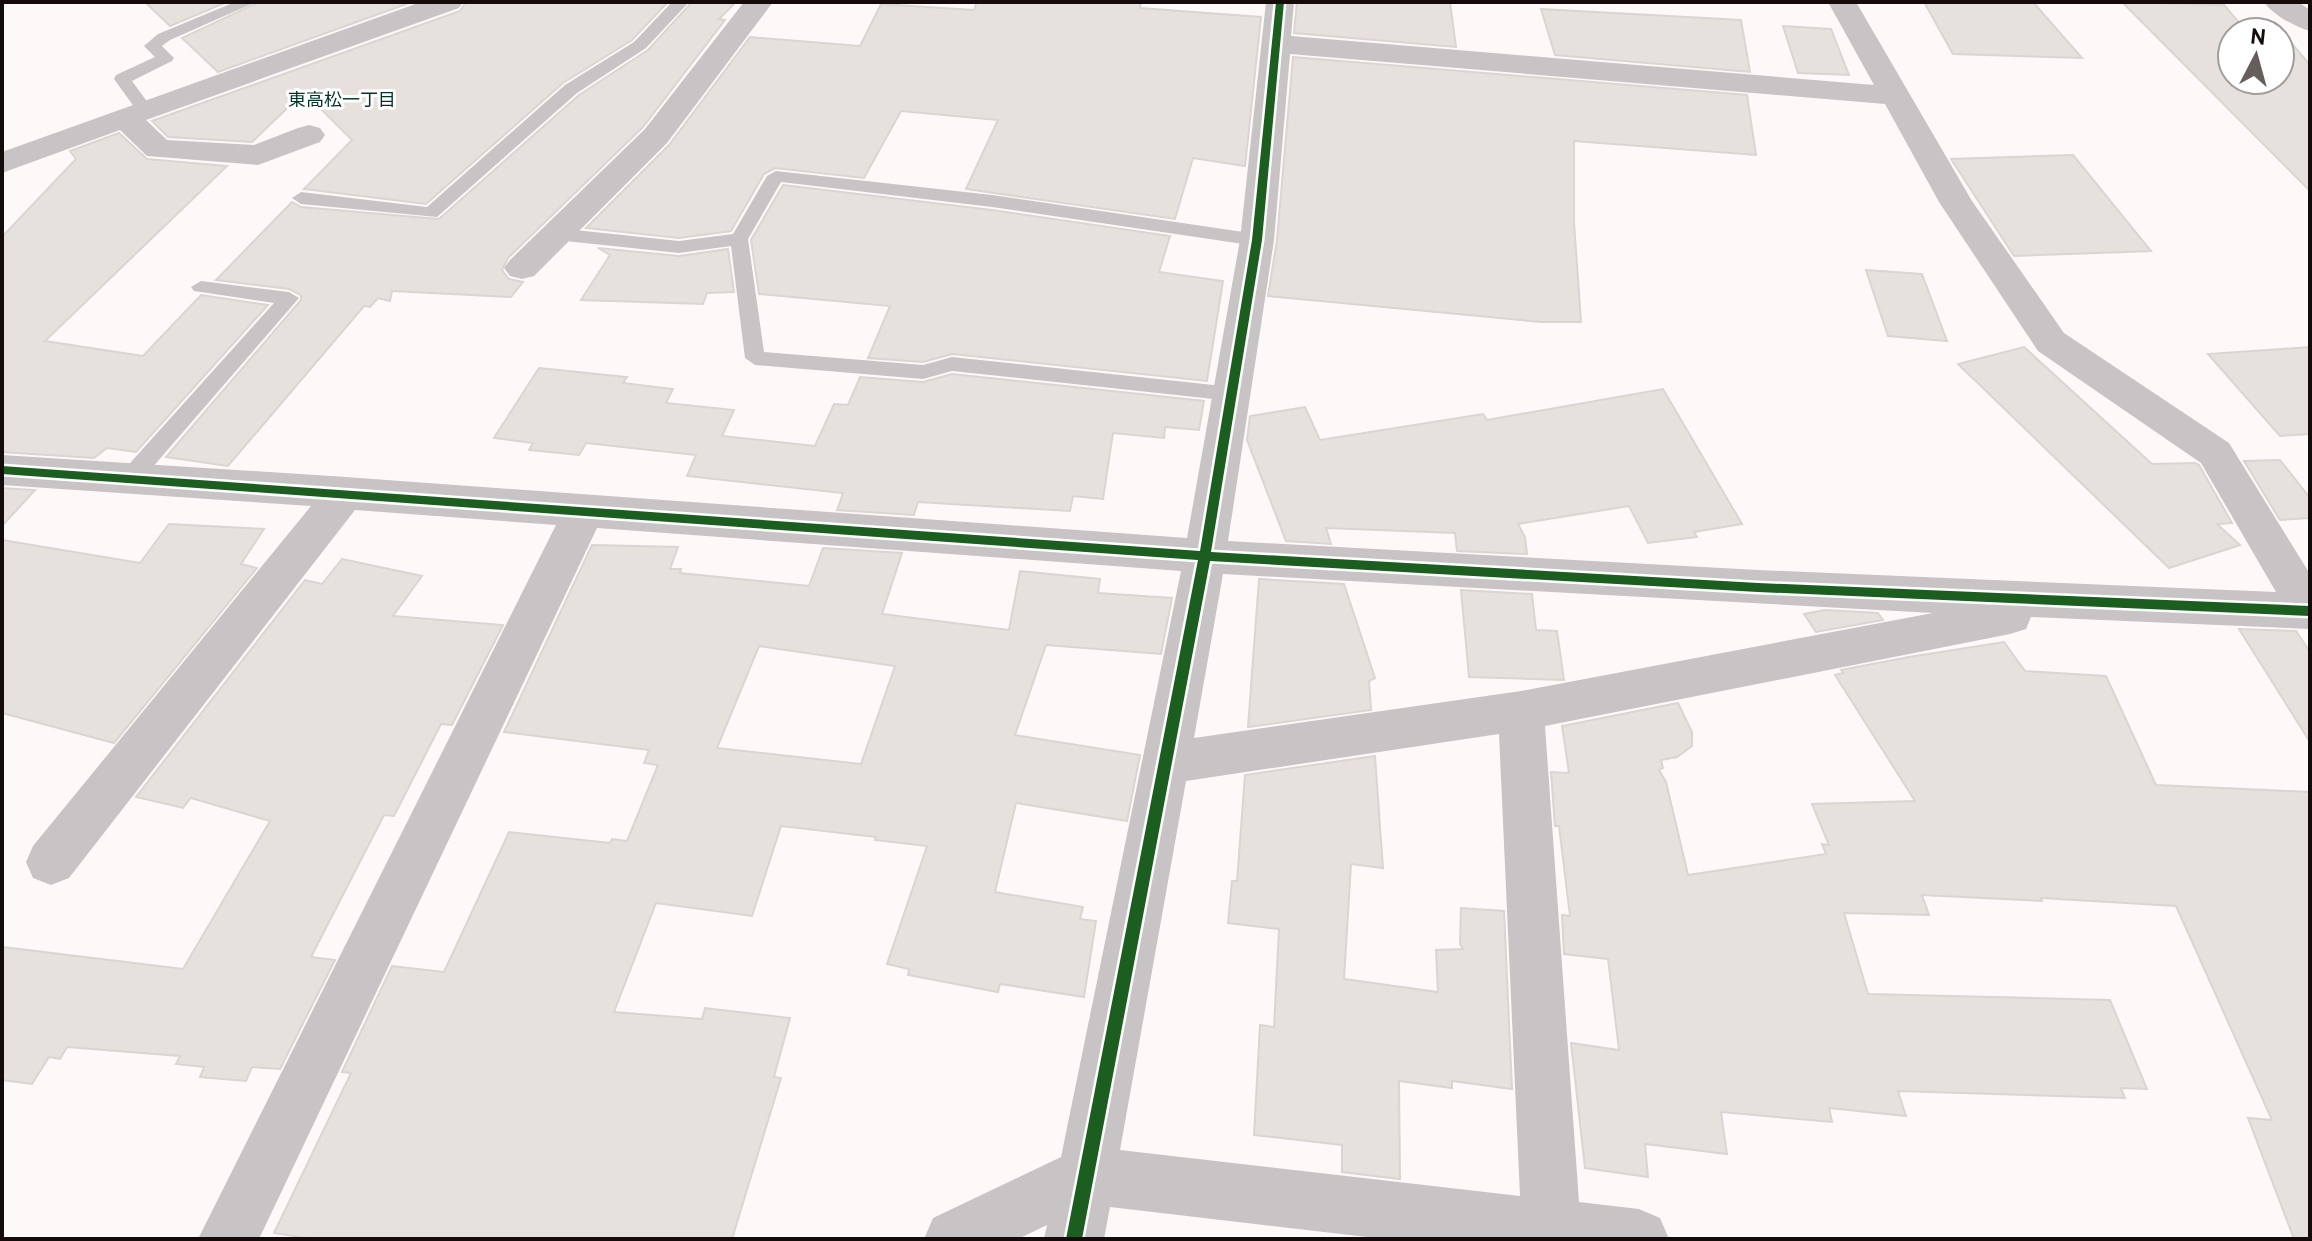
<svg xmlns="http://www.w3.org/2000/svg" width="2312" height="1241" viewBox="0 0 2312 1241" font-family="Overpass,'Noto Sans JP',sans-serif">
<style>
.building{fill:#e7e1dd;stroke:#dad5d2;stroke-width:2;fill-rule:evenodd}
.lines{fill:none;stroke-linecap:round;stroke-linejoin:round}
.service{fill:#c8c4c5;fill-rule:evenodd}
.minor{fill:#c8c4c5;fill-rule:evenodd}
.tertiary{fill:#c8c4c5;fill-rule:evenodd}
.cycleway-casing{stroke:#fff;stroke-width:5}
.cycleway{fill:#1b5e20;fill-rule:evenodd}
.labels{text-anchor:middle;dominant-baseline:central;stroke-width:6;stroke-linejoin:round;paint-order:stroke}
.far-neighbourhood-label{font-size:18px;fill:#003526;stroke:#fff}
</style>
<rect width="100%" height="100%" fill="#fdf9f8"/>
<path class="building" d="M145 2H227L170 26Z
M259 2H412L218 72 182 38Z
M466 2H668L632 40 563 83 426 204 304 189 352 140 304 92 252 142 168 137 152 121 460 11Z
M692 2H736L719 19 725 20 643 127 508 258 502 270 509 279 523 282 511 297 392 291 390 301 378 298 370 307 364 306 228 466 166 457 301 300V295L289 289 216 280 292 202 301 207 439 219 579 95 648 50Z
M977 2H1141L1140 8 1261 17 1245 166 1193 158 1175 219 966 189 998 120 901 111 864 178 775 168 764 174 731 231 679 238 586 228 669 145 750 37 860 46 881 4 974 10Z
M1297 2H1450L1456 47 1294 33Z
M1924 2H2033L2082 58 1953 54Z
M2122 2 2224 5 2241 25 2278 27 2310 65V191ZM2232 32H2280V80H2232Z
M1541 9 1741 20 1750 72 1555 55Z
M1783 26 1831 29 1849 75 1798 73Z
M1293 57 1747 95 1756 155 1574 141V222L1581 322H1541L1268 296 1277 240Z
M119 133 147 159 227 166 45 341 143 356 201 295 268 305 136 452 107 448 94 458 2 452V237L76 159 70 151Z
M2073 155 2151 251 2014 256 1951 159Z
M783 185 992 210 1170 236 1159 272 1223 281 1207 381 952 354 923 362 868 358 890 306 759 294 751 240Z
M598 248 679 256 728 249 734 292 707 293 703 304 581 300 610 255Z
M1866 270 1922 274 1947 341 1888 336Z
M2024 347 2152 464 2195 463 2199 465 2232 523 2217 524 2240 545 2169 568 1958 364Z
M2310 347V434L2280 436 2208 354Z
M539 368 627 377 623 383 673 389 666 403 734 410 722 436 815 446 834 404 848 405 860 377 923 382 952 374 1204 401 1199 430 1165 427 1164 438 1113 433 1103 499 1073 496 1070 511 918 502 914 515 837 510 843 493 687 476 696 455 586 443 579 455 529 450 533 443 494 438Z
M1663 389 1742 524 1694 532 1697 537 1648 543 1629 506 1518 524 1525 537 1527 554 1457 551 1455 533 1326 528 1331 544 1286 541 1247 440 1250 416 1305 407 1320 440 1483 414 1487 420Z
M2280 460 2310 498V518L2280 520 2244 461Z
M2 488 35 490 2 526Z
M169 524 264 529 241 564 257 568 114 743 2 713V540L140 563Z
M592 545 678 547 670 569H681L680 573 809 586 823 548 902 553 882 614 1009 630 1020 571 1100 579 1098 593 1172 598 1161 654 1046 645 1015 735 1140 755 1127 821 1016 803 995 892 1083 907 1080 919 1096 921 1084 997 1000 984 998 992 908 975 909 969 887 964 927 846 875 840 876 837 781 826 752 916 656 903 614 1012 702 1019 705 1008 790 1018 774 1077 781 1078 732 1239H312L274 1233 351 1073 342 1072 392 966 444 972 509 832 610 843 612 839 627 841 658 765 644 763 649 750 504 732ZM759 646 895 666 861 764 717 748Z
M342 559 422 576 393 616 503 625 452 725 441 724 394 816 384 815 311 957 335 960 280 1069 252 1067 246 1081 200 1077 204 1067 176 1064 180 1056 67 1047 60 1059 49 1057 32 1084 2 1080V947L183 969 270 821 191 798 183 808 136 797 305 580 322 584Z
M1259 579 1344 584 1375 678 1369 681 1371 710 1248 727Z
M1461 590 1532 594 1536 630 1557 631 1564 680 1469 677Z
M1825 610 1878 613 1883 620 1816 632 1804 614Z
M2239 629 2296 631 2310 652V742Z
M2004 642 2025 671 2106 676 2156 785 2310 792V1239H2294L2248 1118 2272 1120 2176 906 2041 898 2042 901 1922 895 1929 915 1844 913 1868 994 2110 1000 2147 1089 2121 1088 2125 1098 1898 1091 1906 1116 1829 1108 1832 1122 1721 1112 1727 1154 1645 1144 1648 1177 1585 1168 1571 1043 1619 1050 1608 959 1564 954 1562 915 1570 916 1559 826H1555L1551 772 1569 773 1562 726 1678 703 1692 732V746L1677 757 1661 760 1663 768 1659 770 1666 782 1688 875 1826 854 1822 844 1829 845 1812 804 1915 801 1835 675 1843 673 1841 670 1909 657Z
M1375 756 1383 868 1351 864 1344 979 1438 992 1436 950 1463 949 1460 944 1461 908 1504 911 1512 1089 1452 1081V1088L1399 1081 1400 1179 1342 1172V1145L1254 1135 1260 1025 1274 1027 1279 929 1228 923 1232 881H1237L1245 775Z"/>
<g class="lines">
<path class="service" d="M235 2H256L170 40 162 46 174 58 172 61 132 81 154 111 146 116 140 115 114 79 116 75 155 57 144 46 158 34Z
M672 2H689L646 48 577 93 437 217 301 204 292 198 301 192 427 207 565 85 634 42Z
M776 171 992 195 1257 234 1266 240 1257 246 992 207 781 182 748 239 764 352 923 365 952 357 1232 387 1239 389 1242 394 1239 399 1232 401 952 371 923 379 755 365 745 358 731 246 679 253 556 240 547 234 556 228 679 241 733 234 767 176Z
M201 281 289 292 299 298 138 484H122L119 478 122 472 274 303 194 291 191 287Z"/>
<path class="minor" d="M421 2H463L459 8 146 120 167 140 254 145 298 128 309 125 320 128 325 135 320 142 258 165 147 156 120 130 2 173V152Z
M744 2H773L667 143 534 276 522 279 510 276 504 268 510 260 645 129Z
M1266 2H1294L1291 36 1874 85 1828 2H1856L1972 201 2064 333 2229 443 2310 574V629L2031 617 2026 629 2010 634 1545 726 1579 1202 1639 1209 1660 1218 1669 1239H1384L1110 1207 1104 1239H1044L1047 1225 1018 1239H924L933 1218 1061 1157 1181 571 597 528 259 1239H198L556 525 355 510 69 878 51 885 33 878 26 862 33 846 311 506 2 485V455L346 477 1187 538 1240 240ZM1290 54 1885 104 1939 202 2038 351 2201 463 2276 592 1758 570 1228 541 1274 240ZM1223 574 1933 613 1521 691 1194 738ZM1499 734 1520 1196 1120 1150 1186 781Z"/>
<path class="tertiary" d="M2264 2H2298L2310 10V31C2295 27 2273 15 2264 2Z"/>
<g class="cycleway-casing">
<path id="cycleway" d="M1276 2H1284L1262 240 1211 552 1758 583 2310 606V616L1758 592 1210 561 1082 1239H1066L1198 560 2 474V466L1200 551 1252 240Z"/>
</g>
<use href="#cycleway" class="cycleway"/>
</g>
<g class="labels">
<g class="far-neighbourhood-label">
<text x="342" y="101">東高松一丁目</text>
</g>
</g>
<rect width="2312" height="1241" fill="none" stroke="#140b0a" stroke-width="8"/>
<g transform="translate(2256 56) rotate(6)"><circle r="38" fill="#ffffff" stroke="#a19d9d" stroke-width="2"/>
<path d="M0-6L14 30L0 20L-14 30Z" fill="#665e5d"/>
<text y="-12" font-size="22" font-weight="bold" text-anchor="middle" fill="#140b0a">N</text>
</g>
</svg>
